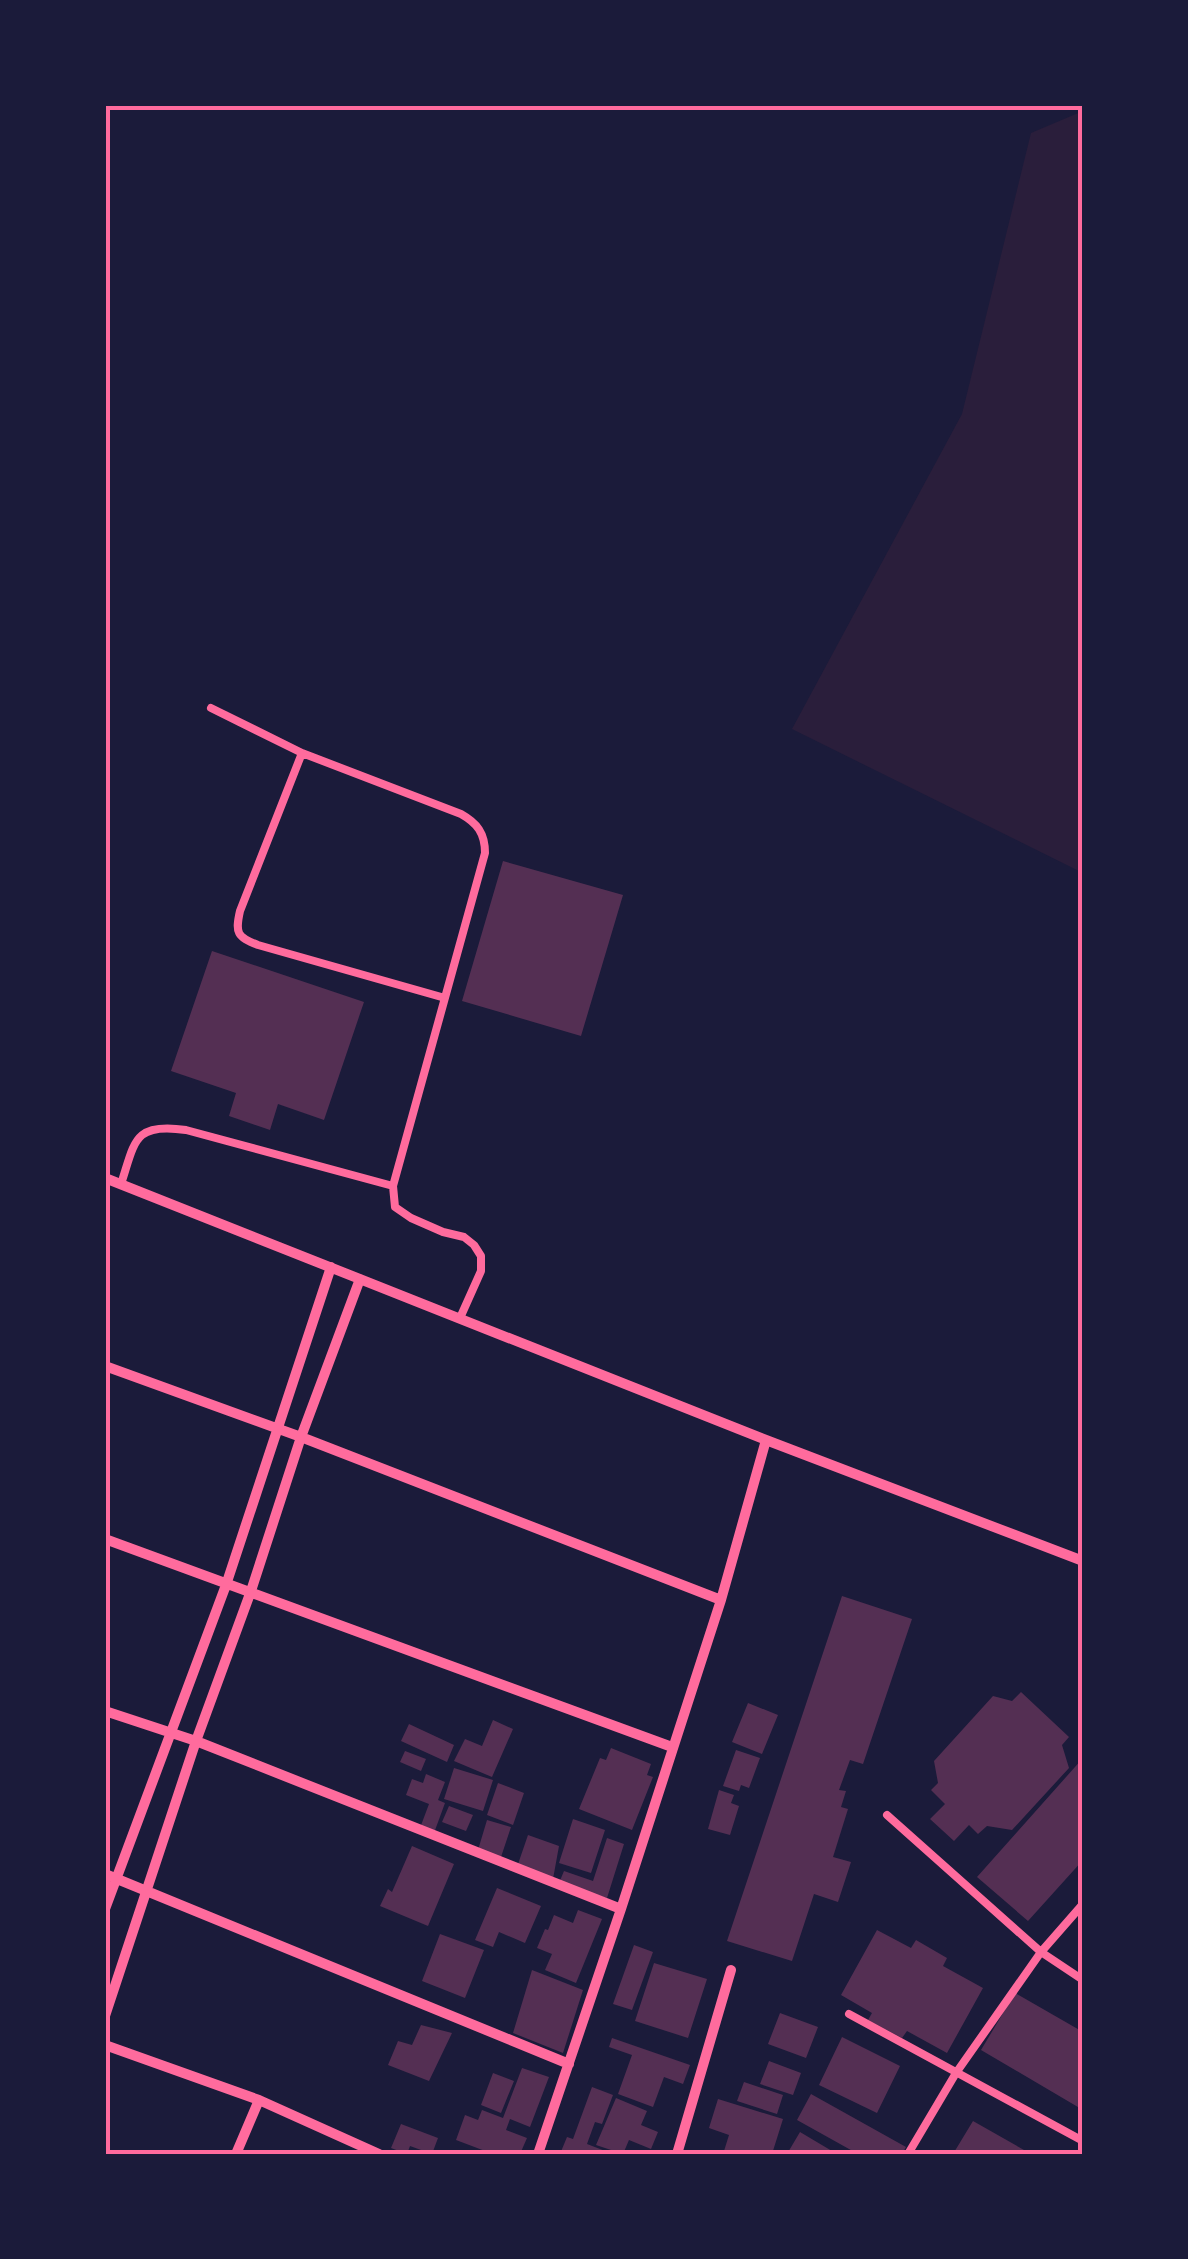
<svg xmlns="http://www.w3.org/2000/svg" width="1188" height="2259" viewBox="0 0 1188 2259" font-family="'Roboto Condensed',sans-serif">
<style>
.green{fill:#2a1e3b}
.building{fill:#542f53}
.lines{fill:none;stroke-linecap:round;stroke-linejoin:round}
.service{stroke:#ff6b9d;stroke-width:8}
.minor{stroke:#ff6b9d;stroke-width:10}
.neatline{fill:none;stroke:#ff6b9d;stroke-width:4}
</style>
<rect width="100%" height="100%" fill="#1b1b3a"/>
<path class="green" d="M1083 111V873L792 729 962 414 1031 133Z"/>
<path class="building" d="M503 861 623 895 581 1036 462 1001Z
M212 951 364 1002 324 1120 278 1104 270 1130 229 1116 236 1093 171 1071Z
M842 1596 912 1619 863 1764 850 1760 839 1790 846 1791 841 1807 848 1809 833 1857 851 1862 838 1902 814 1894 792 1961 727 1941Z
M1021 1692 1069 1737 1062 1745 1069 1768 1012 1830 987 1826 978 1834 969 1825 954 1841 930 1819 945 1804 931 1790 938 1783 934 1761 993 1696 1012 1701Z
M748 1703 778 1715 762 1754 732 1742Z
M493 1720 513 1729 492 1777 454 1761 465 1739 482 1746Z
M409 1724 454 1745 447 1762 401 1741Z
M611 1748 651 1764 647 1775 653 1777 632 1830 579 1809 600 1758 606 1760Z
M736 1750 760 1758 749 1788 741 1785 739 1791 723 1786Z
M405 1751 426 1759 421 1771 400 1762Z
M1083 1758V1860L1028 1921 977 1877Z
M454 1768 493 1780 483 1811 444 1799Z
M426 1774 445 1782 438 1800 445 1803 434 1833 420 1828 429 1804 406 1795 412 1779 423 1783Z
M498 1783 524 1793 513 1825 487 1815Z
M719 1790 734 1795 731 1803 739 1806 730 1835 708 1829Z
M449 1806 473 1815 466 1831 442 1822Z
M573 1819 605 1830 591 1873 559 1863Z
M487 1820 511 1827 501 1857 478 1850Z
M528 1835 559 1846 553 1879 517 1867Z
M607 1838 624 1844 607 1898 559 1883 564 1871 593 1881Z
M412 1846 454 1864 428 1926 380 1906 388 1889 392 1892Z
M497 1888 541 1906 525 1943 499 1932 493 1947 475 1940Z
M578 1910 602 1919 576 1983 545 1970 552 1954 537 1948 545 1929 548 1930 554 1915 573 1923Z
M877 1930 911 1948 916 1940 947 1958 943 1966 983 1988 947 2053 907 2031 902 2038 868 2020 872 2013 841 1995Z
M440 1934 484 1950 465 1998 422 1981Z
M634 1945 653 1952 632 2010 613 2004Z
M654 1963 707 1979 688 2038 635 2021Z
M532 1970 583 1990 563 2053 513 2033Z
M1015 1993 1083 2032V2110L981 2050Z
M780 2013 818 2027 806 2058 768 2044Z
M421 2025 452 2033 429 2081 388 2065 398 2041 412 2045Z
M842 2037 900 2066 877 2113 819 2085Z
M612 2038 690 2065 683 2084 664 2077 653 2107 618 2094 632 2055 609 2047Z
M769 2061 801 2073 793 2095 760 2084Z
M522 2068 549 2077 530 2127 510 2119 506 2130 527 2138 520 2154H493L456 2140 465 2115 478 2120 482 2110 503 2118Z
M493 2073 514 2081 501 2113 481 2105Z
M744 2082 783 2095 777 2114 737 2101Z
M592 2087 613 2095 602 2124 595 2122 587 2144 613 2154H560L567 2137 573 2139Z
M811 2094 906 2147 902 2154H858L797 2120Z
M616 2098 647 2111 641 2125 658 2132 651 2149 629 2140 623 2154 596 2145Z
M718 2099 783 2119 772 2154H733L724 2151 729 2135 709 2128Z
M973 2121 1031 2154H953Z
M401 2124 438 2138 432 2154 410 2146 407 2154 391 2148Z
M800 2132 837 2154H787Z"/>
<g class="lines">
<path class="service" d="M211 708 302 753 461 814C477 823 485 833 485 853L393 1186 395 1207 411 1218 443 1232 464 1237 474 1245 481 1256V1271L460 1318
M302 753 240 911C235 933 237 937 258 945L445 998
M121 1184C135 1142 133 1122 186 1130L393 1186
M887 1815 1041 1952 1083 1980
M849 2014 1083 2141
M908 2154 956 2073 1041 1952 1083 1904"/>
<path class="minor" d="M105 1178 766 1440 1083 1561
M105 1366 301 1437 721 1600
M105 1539 672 1747
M105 1711 196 1741 621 1909
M105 1874 569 2064
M105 1909 226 1585 331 1267
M105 2016 196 1741 251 1591 301 1437 360 1279
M105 2045 259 2100 379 2154
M236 2154 259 2100
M538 2154 621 1909 721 1600 766 1440
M677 2154 731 1970"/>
</g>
<rect width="1188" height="2259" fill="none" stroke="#1b1b3a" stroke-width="215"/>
<rect x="108" y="108" width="972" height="2044" class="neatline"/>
</svg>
